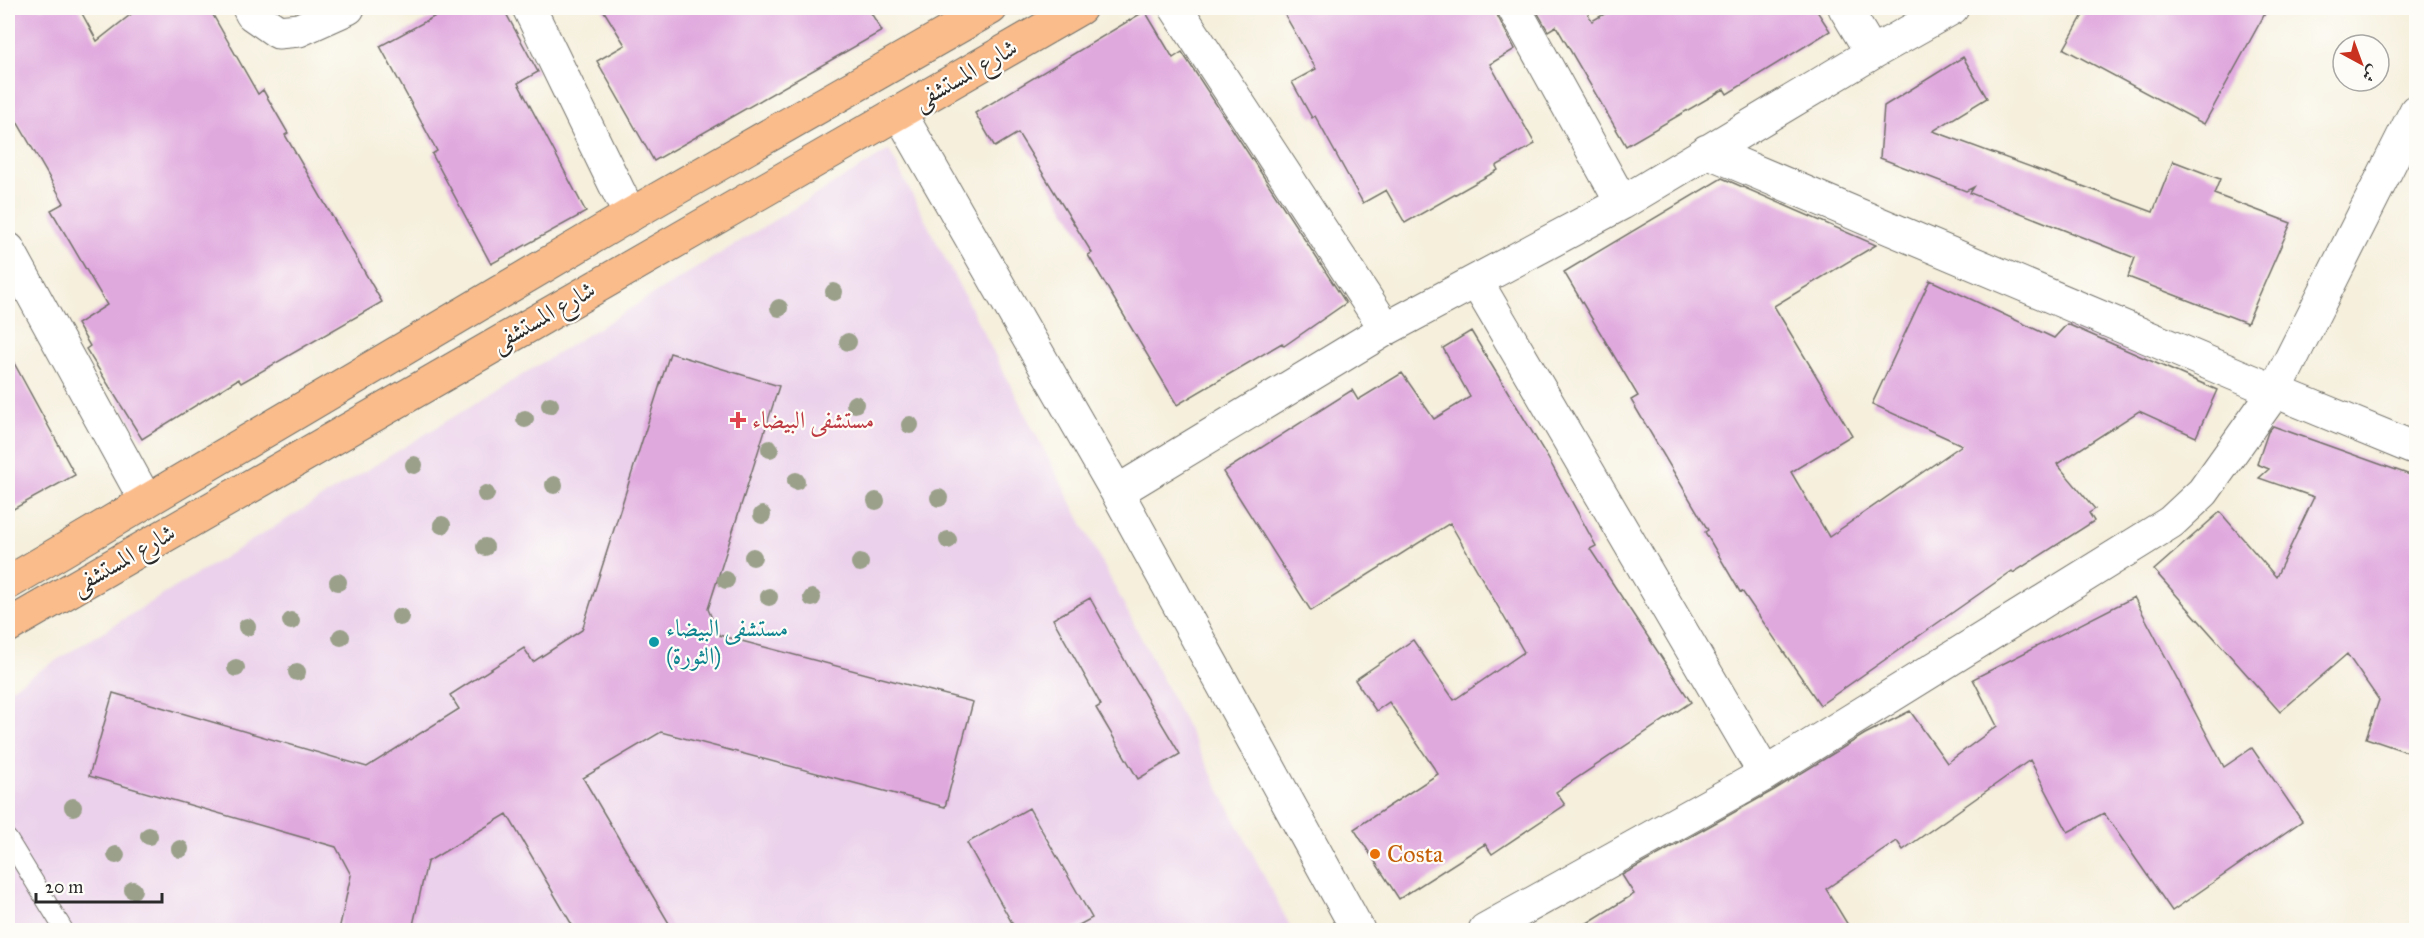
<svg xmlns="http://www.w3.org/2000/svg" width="2424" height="938" viewBox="0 0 2424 938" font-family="'IM FELL Great Primer',Amiri,serif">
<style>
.built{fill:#ebd1eb}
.building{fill:#e0a9de}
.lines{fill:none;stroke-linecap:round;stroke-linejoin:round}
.service-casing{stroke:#727069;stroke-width:20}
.minor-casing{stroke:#727069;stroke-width:35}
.primary-casing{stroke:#727069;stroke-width:35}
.service{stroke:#fff;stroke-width:18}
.minor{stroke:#fff;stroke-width:33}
.primary{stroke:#fabc8b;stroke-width:33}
.tree{fill:#9aa08a}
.health-dot{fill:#e0444e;stroke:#fdfcf7;stroke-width:2}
.culture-dot{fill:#0f9aa8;stroke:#fdfcf7;stroke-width:2}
.food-dot{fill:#e8710a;stroke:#fdfcf7;stroke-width:2}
.labels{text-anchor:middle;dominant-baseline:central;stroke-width:4.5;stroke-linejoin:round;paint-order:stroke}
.street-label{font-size:24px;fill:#2b2b2b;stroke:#fdfcf7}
.health-label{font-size:24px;fill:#be3a42;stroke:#fdfcf7;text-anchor:start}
.culture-label{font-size:24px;fill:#0d838f;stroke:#fdfcf7;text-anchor:start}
.food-label{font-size:24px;fill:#c56008;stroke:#fdfcf7;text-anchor:start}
</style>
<rect width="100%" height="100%" fill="#fdfcf7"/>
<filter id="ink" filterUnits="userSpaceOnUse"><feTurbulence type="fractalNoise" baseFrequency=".0167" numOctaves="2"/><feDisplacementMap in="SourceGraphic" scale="12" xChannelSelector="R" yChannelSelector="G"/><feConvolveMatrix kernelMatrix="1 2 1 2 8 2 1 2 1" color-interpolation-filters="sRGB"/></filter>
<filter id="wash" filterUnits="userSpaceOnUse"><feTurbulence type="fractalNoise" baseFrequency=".008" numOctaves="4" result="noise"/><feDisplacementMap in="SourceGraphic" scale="24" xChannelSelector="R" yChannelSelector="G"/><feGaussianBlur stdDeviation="1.35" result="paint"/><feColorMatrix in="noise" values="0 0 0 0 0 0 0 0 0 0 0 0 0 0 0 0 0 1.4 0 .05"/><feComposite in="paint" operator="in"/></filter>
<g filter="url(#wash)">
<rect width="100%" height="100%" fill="#f5efdc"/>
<path class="built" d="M889 150 1292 930H8V690Z"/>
<g id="blocks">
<path class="building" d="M8 8H79L97 41 139 8H209L258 94 263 90 288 133 285 135 382 302 241 383 238 379 142 439 86 349 90 346 77 324 107 305 51 210 64 203 8 106Z
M450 8H503L538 72 518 83 586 212 491 264 432 154 437 151 380 46Z
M602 8H868L882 31 654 161 597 61 625 45Z
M1281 8H1495L1498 17 1515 49 1490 64 1535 144 1496 166 1498 170 1405 223 1386 190 1363 203 1315 116 1312 118 1292 82 1316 69Z
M1535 8H1590L1586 10 1592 21 1615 8H1815L1830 31 1727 94 1724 89 1626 146 1556 26 1548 31Z
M2087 8H2268L2204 124 2064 49Z
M1145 11 1173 58 1182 52 1346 303 1284 346 1282 343 1177 405 1088 255 1092 253 1018 133 995 147 975 113Z
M1963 57 1987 98 1933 131 2153 212 2173 161 2220 179 2214 194 2291 223 2247 323 2128 277 2135 258 1970 193 1974 187 1966 191 1880 158 1884 106Z
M1722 178 1876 245 1774 306 1852 435 1791 472 1829 537 1962 445 1872 404 1930 280 2054 338 2067 324 2217 390 2196 437 2139 411 2057 464 2095 509 2089 513 2094 521 2013 573 2012 571 1820 705 1742 591 1740 592 1705 532 1708 530 1631 400 1638 396 1564 272Z
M1471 331 1548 458 1596 546 1590 549 1691 702 1556 792 1565 805 1492 854 1485 844 1399 899 1354 829 1438 774 1389 702 1376 711 1355 680 1413 640 1454 700 1524 652 1450 523 1311 611 1223 472 1352 390 1358 400 1402 373 1434 419 1470 397 1443 348Z
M8 352 75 475 8 512Z
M670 353 779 386 708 609 719 635 973 702 945 807 661 732 583 778 673 930H575L507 814 427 862 412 930H339L351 875 336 847 89 776 113 693 367 767 459 709 450 695 524 648 533 662 582 630Z
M2273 426 2416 477V755L2366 738 2379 700 2347 654 2280 712 2154 570 2220 512 2276 577 2314 497 2259 478 2269 469 2257 464 2268 432Z
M2134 597 2224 767 2252 748 2302 821 2172 911 2104 813 2068 832 2030 760 1903 850 1897 841 1826 889 1851 930H1576L1634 894 1622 875 1774 790 1865 734 1910 711 1947 763 1997 726 1973 679Z
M1090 598 1134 677 1180 754 1138 779 1096 708 1101 705 1053 619Z
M1029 808 1092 918 1070 930H1016L967 843Z"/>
</g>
</g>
<g filter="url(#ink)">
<use href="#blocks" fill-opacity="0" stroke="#727069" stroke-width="1.5"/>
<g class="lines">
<g class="service-casing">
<path id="service" d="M8 839 64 930"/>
</g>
<g class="minor-casing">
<path id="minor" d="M249 8 252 14 278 32 299 30 348 8
M529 8 630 215
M1176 8 1386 329
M1514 8 1622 203
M1845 8 1872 53
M899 112 1117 492 1358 930
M1707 151 2275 391 2416 449
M8 249 146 501
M1476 281 1765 774
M1117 492 1386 329 1622 203 1872 53 1952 8
M1485 930 1765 774 2171 522 2203 492 2275 391 2416 111"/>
</g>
<g class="primary-casing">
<path id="primary" d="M8 583 630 215 991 8
M8 626 1080 8"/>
</g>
<use href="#service" class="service"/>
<use href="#minor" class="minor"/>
<use href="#primary" class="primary"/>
</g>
<g class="tree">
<circle cx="834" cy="292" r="9"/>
<circle cx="779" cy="308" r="9"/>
<circle cx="848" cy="342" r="9"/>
<circle cx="855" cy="404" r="9"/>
<circle cx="550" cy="405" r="9"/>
<circle cx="525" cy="419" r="9"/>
<circle cx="910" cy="425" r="9"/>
<circle cx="770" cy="449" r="9"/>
<circle cx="414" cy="465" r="9"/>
<circle cx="796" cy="481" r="9"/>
<circle cx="554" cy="485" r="9"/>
<circle cx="486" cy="494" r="9"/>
<circle cx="939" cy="498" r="9"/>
<circle cx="876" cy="501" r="9"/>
<circle cx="762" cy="515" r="9"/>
<circle cx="442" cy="525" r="9"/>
<circle cx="948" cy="540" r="9"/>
<circle cx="485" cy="547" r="9"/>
<circle cx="753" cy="557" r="9"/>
<circle cx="860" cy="563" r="9"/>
<circle cx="726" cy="580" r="9"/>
<circle cx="338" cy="582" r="9"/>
<circle cx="769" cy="597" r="9"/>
<circle cx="812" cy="598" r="9"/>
<circle cx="400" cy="617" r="9"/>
<circle cx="291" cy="621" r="9"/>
<circle cx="247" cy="627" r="9"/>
<circle cx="341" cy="637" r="9"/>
<circle cx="236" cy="668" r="9"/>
<circle cx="297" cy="672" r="9"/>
<circle cx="73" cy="807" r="9"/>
<circle cx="149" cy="836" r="9"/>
<circle cx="180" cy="849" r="9"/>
<circle cx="116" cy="855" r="9"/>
<circle cx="133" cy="890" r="9"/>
</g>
</g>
<path class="health-dot" d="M735 411h6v6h6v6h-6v6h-6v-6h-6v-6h6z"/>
<circle class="culture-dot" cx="654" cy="642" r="6"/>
<circle class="food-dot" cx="1375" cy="854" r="6"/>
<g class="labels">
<g class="street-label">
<text transform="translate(965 74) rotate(-30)">شارع المستشفى</text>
<text transform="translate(543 316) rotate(-30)">شارع المستشفى</text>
<text transform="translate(123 559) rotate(-30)">شارع المستشفى</text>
</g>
<g class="health-label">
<text x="752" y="420">مستشفى البيضاء</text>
</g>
<g class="culture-label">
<text x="666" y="628">مستشفى البيضاء<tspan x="666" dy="28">(الثورة)</tspan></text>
</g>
<g class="food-label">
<text x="1387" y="854">Costa</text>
</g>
</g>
<rect width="2424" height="938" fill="none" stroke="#fdfcf7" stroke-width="30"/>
<g transform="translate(2361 63) rotate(139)"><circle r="28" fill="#fdfcf7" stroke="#a9a8a5" stroke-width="1.5"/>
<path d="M0-4.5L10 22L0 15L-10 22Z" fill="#c8321e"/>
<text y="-9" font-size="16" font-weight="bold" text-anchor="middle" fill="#2b2b2b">ش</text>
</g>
<path d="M36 893v9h126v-9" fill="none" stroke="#2b2b2b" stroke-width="3"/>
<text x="45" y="893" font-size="18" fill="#2b2b2b" stroke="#fdfcf7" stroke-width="4.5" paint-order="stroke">20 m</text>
</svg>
